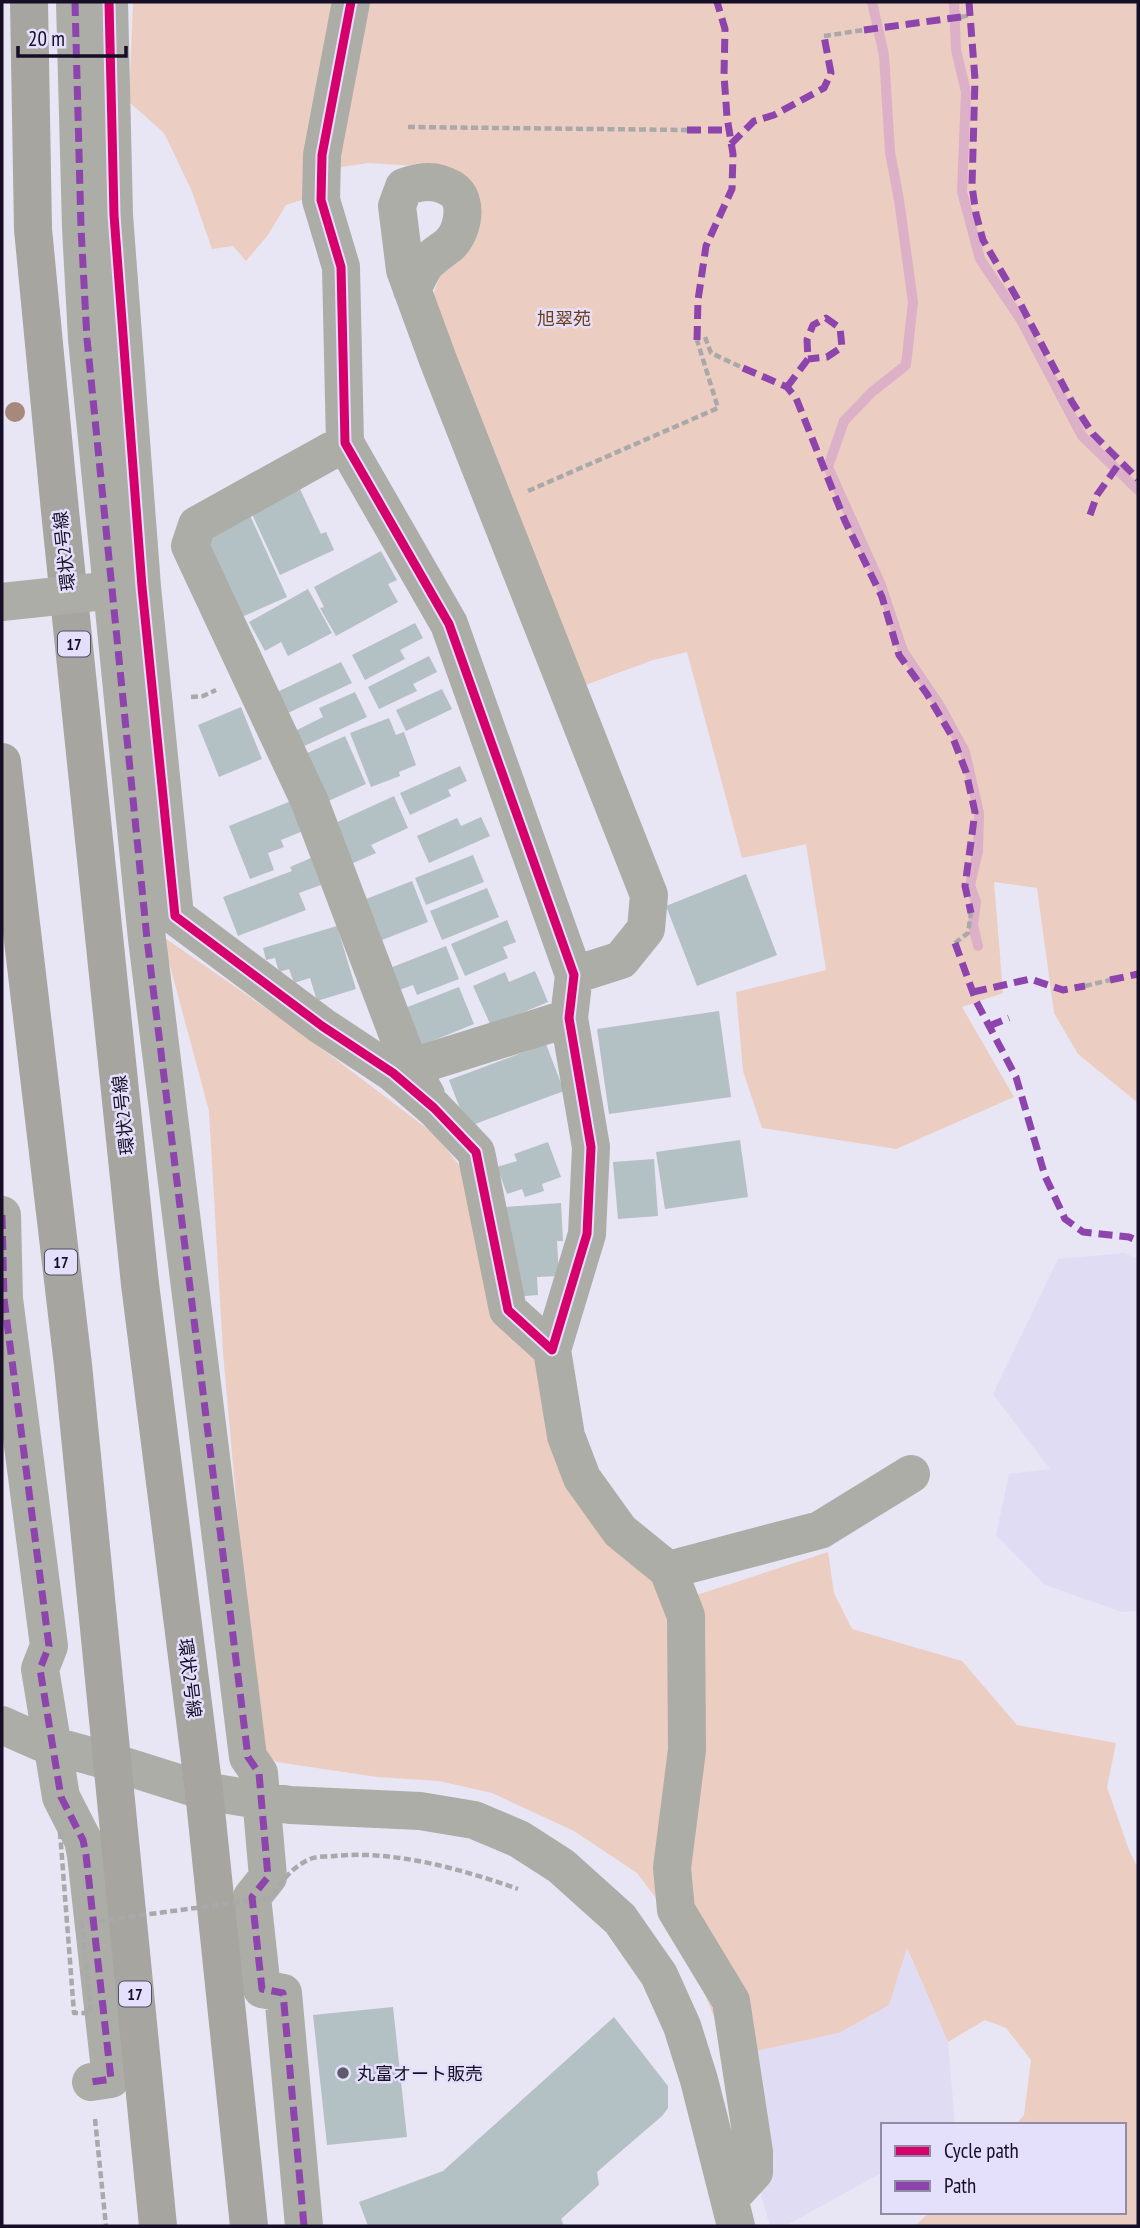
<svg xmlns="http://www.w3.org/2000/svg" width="1140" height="2228" viewBox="0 0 1140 2228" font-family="'PT Sans Narrow','Noto Sans JP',sans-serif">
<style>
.built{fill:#e0dcf4}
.green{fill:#eccdc2}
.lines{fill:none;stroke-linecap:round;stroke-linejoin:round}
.stream{stroke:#dcb0c6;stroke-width:10}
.building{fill:#b4c1c4}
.path{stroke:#a9a9a9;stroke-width:4.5;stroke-dasharray:7 3.5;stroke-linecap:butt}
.minor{stroke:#acada6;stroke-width:38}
.major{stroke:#a6a5a0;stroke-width:38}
.path-bridge{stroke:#a9a9a9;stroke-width:4.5;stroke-dasharray:7 3.5;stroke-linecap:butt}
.minor-bridge{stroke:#acada6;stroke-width:38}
.quiet{stroke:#8e44ad;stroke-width:7;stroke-dasharray:14 7;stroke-linecap:butt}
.cycleway-casing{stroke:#e4dffb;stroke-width:13}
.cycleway{stroke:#d6006c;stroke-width:9}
.tree{fill:#a6897a}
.poi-dot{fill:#5f596e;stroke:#e4dffb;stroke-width:2.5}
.labels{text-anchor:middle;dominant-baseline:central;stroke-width:5;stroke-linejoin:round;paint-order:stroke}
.shield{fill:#e4dffb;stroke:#534d66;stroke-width:2}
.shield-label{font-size:16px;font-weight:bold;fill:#150e26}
.park-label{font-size:18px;fill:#703d16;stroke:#e4dffb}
.street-label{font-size:18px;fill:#150e26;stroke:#e4dffb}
.poi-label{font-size:18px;fill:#150e26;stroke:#e4dffb;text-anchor:start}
</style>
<rect width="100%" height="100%" fill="#e8e5f5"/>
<path class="built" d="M1124 1253 1138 1259V1611L1122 1612 1045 1585 996 1535 1009 1474 1050 1469 993 1394 1058 1259Z
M906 1947 948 2042 955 2125H883V2172L785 2226H770L758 2185 743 2054 839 2033Z"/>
<path class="green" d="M133 2H1138V1103L1078 1054 1054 1013 1037 888 994 882 1003 993 962 1007 1014 1097 896 1149 762 1128 743 1071 736 992 826 970 806 844 742 858 687 652 653 660 580 687 432 299 441 270 475 232 434 167 368 163 341 167 308 198 286 205 268 235 246 261 233 246 212 249 191 189 164 133 129 102Z
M162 936 293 1027 437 1136 464 1172 543 1366 647 1559 663 1606 828 1552 834 1593 852 1629 962 1661 1017 1725 1116 1743 1107 1787 1129 1850 1138 1868V2226H915L930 2212H1124V2125H1016L1024 2115 1031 2060 1006 2028 985 2020 948 2042 907 1948 889 2005 839 2033 743 2054 720 2032 693 1964 666 1911 637 1873 574 1831 492 1793 439 1781 377 1777 277 1762 259 1751 223 1353 209 1111Z"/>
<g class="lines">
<path class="stream" d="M872 2 884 55 890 152 899 200 913 302 906 365 872 392 844 421 828 467 881 585 903 651 940 706 965 752 979 813 978 851 970 885 976 902 973 925 978 946
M954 2 956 50 966 92 962 192 980 259 1021 320 1082 436 1138 490"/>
</g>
<path class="building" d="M300 489 321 534 326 532 334 550 280 575 251 512Z
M249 513 287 597 237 619 203 544Z
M381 551 397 580 388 584 398 602 336 636 320 608 324 607 314 587Z
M308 589 332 633 288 656 281 642 265 651 249 622Z
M415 623 423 638 400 650 405 659 365 680 352 655Z
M429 656 437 672 413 684 417 691 379 709 368 687Z
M341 662 352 683 288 713 277 692Z
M442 689 452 709 406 731 396 710Z
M355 692 367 717 300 748 293 732 323 717 319 708Z
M241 707 262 759 219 777 198 725Z
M389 718 396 735 404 732 416 765 399 772 400 776 371 787 350 733Z
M345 736 366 784 324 803 303 755Z
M460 766 467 781 448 790 451 796 410 815 400 793Z
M394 796 408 828 371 845 376 853 351 864 333 824Z
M291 801 303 831 281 840 284 847 268 853 274 870 250 879 229 826Z
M481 817 490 836 429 863 417 836 457 818 461 826Z
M473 855 484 882 426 905 415 878Z
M311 858 321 885 299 893 306 910 238 936 223 897 292 871 290 867Z
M746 874 777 955 697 986 666 906Z
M412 881 428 922 382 940 366 899Z
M487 888 499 917 442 940 430 911Z
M507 920 516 942 503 947 508 958 465 976 451 944Z
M337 926 356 989 317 1001 310 978 294 983 289 969 279 972 275 958 266 960 263 948Z
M446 946 459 979 417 995 413 985 399 990 390 968Z
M535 971 548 1002 491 1026 473 986 505 972 509 982Z
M459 987 474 1024 420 1046 405 1008Z
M719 1011 731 1097 609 1114 597 1029Z
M546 1044 564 1091 467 1127 449 1080Z
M740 1140 748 1197 665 1209 656 1152Z
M548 1142 561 1177 542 1184 544 1191 525 1197 522 1189 507 1194 497 1167 517 1161 514 1154Z
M654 1159 658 1216 618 1219 613 1162Z
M561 1203 563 1241H557L559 1276 537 1277 538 1295 512 1297 506 1207Z
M393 2007 407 2137 327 2145 313 2015Z
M614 2017 668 2086V2108L662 2116 597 2172 599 2185 561 2219 564 2226H368L359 2202 443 2171Z"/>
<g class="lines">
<path class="path" d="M961 17 971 15
M824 36 864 30
M408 127 687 130
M705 337 711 353 743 368
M528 491 718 408 697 340
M191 697 203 696 216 690
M955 943 968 933 971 913
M1085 986 1110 980
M95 2119 106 2226"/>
<path class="minor" d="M75 2 81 228 87 339 147 939 248 1757 259 1773 268 1877 252 1897 262 1989 283 1993 304 2226
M109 2 114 215 142 587 175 916 322 1026 393 1073 434 1108 476 1152 508 1310 552 1350 587 1234 591 1147 569 1018 574 975 449 624 345 443 341 267 321 200 322 155 351 2
M412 290C416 282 420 272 425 265 432 256 442 251 450 244 463 231 469 200 452 189 435 179 422 181 404 187L397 206 405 270 438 360 649 895 646 929 621 960 574 975
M345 443 197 525 190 546 309 800 410 1067 426 1095
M393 1073 569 1018
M2 1215 4 1299 49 1646 40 1669 61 1797 83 1840 86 1855 111 2079 91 2082
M552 1350 566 1436 582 1478 620 1531 668 1570 686 1616 687 1750 672 1868 676 1910 731 2001 754 2152V2172L729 2199
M668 1570 820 1530 911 1474
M2 1725 40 1742 112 1762 204 1791 290 1805 420 1811 474 1820 519 1839 561 1866 620 1919 659 1975 682 2026 699 2080 736 2226"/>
<path class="major" d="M29 2 33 229 60 511 140 1284 204 1791 249 2226
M2 762 73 1365 158 2226"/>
<path class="path-bridge" d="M60 1832 74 2013H91L82 1923 271 1898C281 1882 293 1865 313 1858 319 1856 328 1857 334 1856 395 1850 461 1869 518 1889"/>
<path class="minor-bridge" d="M2 602 132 588"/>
<path class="quiet" d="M75 2 81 228 87 339 147 939 248 1757 259 1773 268 1877 252 1897 262 1989 283 1993 304 2226
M969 2 975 79 972 186 976 214 983 240 1021 305 1072 402 1093 434 1138 479
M864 30 961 17
M687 130H729
M731 144 754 121 774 115 824 88 831 73 824 36
M697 340 698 300 706 246 732 189 733 154 727 117 724 75 725 29 717 2
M743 368 787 387 796 398 845 521 882 597 899 655 927 694 953 738 966 772 975 812 965 886 971 913
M787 387 808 359 807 340 813 325 826 318 840 328 842 347 827 357 808 359
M1090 515 1097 495 1121 461
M955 943 976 1001 1016 1077 1045 1176 1065 1219 1083 1232 1129 1237 1138 1241
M1110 980 1138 974
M973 992 1030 979 1063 990 1085 986
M989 1026 1009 1018
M2 1215 4 1299 49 1646 40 1669 61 1797 83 1840 86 1855 111 2079 91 2082"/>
<g class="cycleway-casing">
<path id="cycleway" d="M109 2 114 215 142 587 175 916 322 1026 393 1073 434 1108 476 1152 508 1310 552 1350 587 1234 591 1147 569 1018 574 975 449 624 345 443 341 267 321 200 322 155 351 2"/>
</g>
<use href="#cycleway" class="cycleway"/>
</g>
<circle class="tree" cx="15" cy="412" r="10"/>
<circle class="poi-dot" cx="343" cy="2073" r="7"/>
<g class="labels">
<g class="shield">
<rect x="58" y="631.5" width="32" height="25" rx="5"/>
<rect x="45" y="1249.5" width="32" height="25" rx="5"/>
<rect x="119" y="1981.5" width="32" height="25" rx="5"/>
</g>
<g class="shield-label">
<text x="74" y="644">17</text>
<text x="61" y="1262">17</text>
<text x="135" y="1994">17</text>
</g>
<g class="park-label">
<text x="564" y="318">旭翠苑</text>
</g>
<g class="street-label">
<text transform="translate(64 551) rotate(-96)">環状2号線</text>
<text transform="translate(123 1115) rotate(-96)">環状2号線</text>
<text transform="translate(190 1678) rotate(83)">環状2号線</text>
</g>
<g class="poi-label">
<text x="357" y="2073">丸富オート販売</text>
</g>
</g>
<rect width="1140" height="2228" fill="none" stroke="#150e26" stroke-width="7"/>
<rect x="881" y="2123" width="245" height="91" fill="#e4dffb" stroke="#918ba6" stroke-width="2"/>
<rect x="895" y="2146" width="35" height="10" fill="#d6006c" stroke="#918ba6" stroke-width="2"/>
<text x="944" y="2158" font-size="21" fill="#150e26">Cycle path</text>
<rect x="895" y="2181" width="35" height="10" fill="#8e44ad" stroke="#918ba6" stroke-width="2"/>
<text x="944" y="2193" font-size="21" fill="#150e26">Path</text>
<path d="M18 46v10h108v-10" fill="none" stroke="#150e26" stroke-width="3.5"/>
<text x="28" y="46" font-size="21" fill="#150e26" stroke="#e4dffb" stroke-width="5" paint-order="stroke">20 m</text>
</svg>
